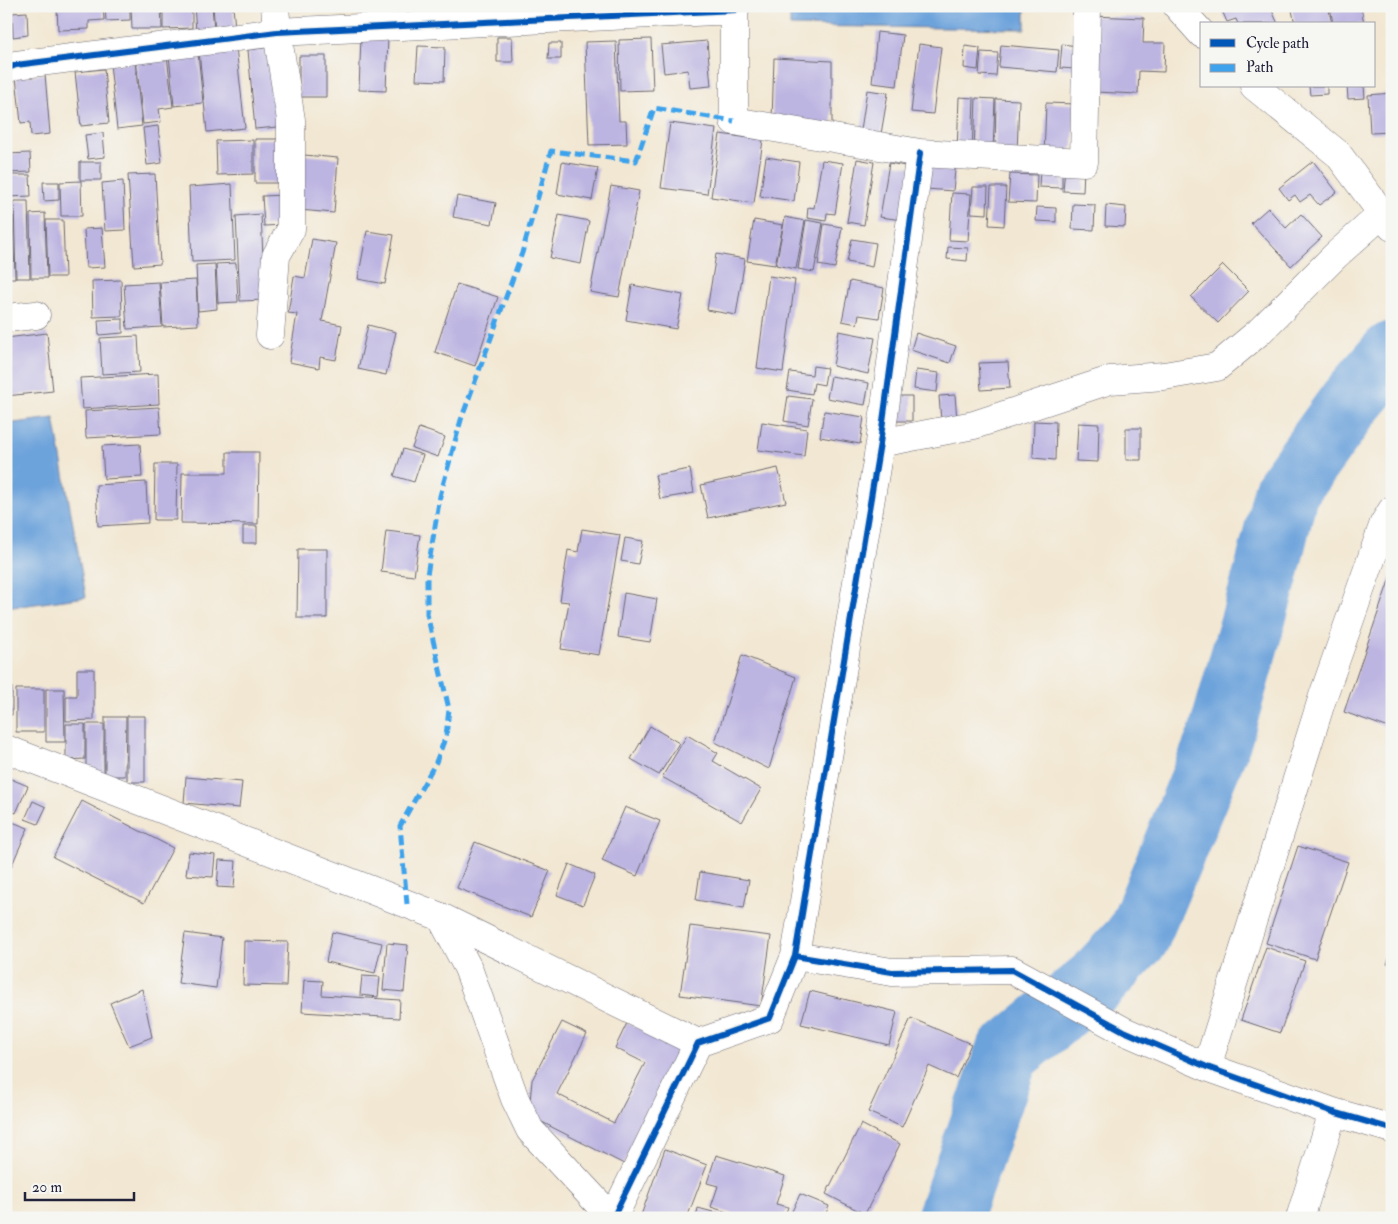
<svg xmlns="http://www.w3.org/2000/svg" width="1398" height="1224" viewBox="0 0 1398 1224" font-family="'IM FELL Double Pica',serif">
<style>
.water{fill:#6da3db;stroke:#48628b}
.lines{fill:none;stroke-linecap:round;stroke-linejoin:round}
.river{stroke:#6da3db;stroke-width:65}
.building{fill:#bcb4e1}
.minor-casing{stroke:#6b6770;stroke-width:29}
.major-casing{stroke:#6b6770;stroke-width:29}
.minor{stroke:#fff;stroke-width:28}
.major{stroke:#fff;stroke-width:28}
.quiet{stroke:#3ea2ec;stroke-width:5;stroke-dasharray:10 5;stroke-linecap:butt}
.cycleway-casing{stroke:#f6f6f2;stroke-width:9}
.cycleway{stroke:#0057b8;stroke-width:6}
</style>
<rect width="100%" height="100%" fill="#f6f6f2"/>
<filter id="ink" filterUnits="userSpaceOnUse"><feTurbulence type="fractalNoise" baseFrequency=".02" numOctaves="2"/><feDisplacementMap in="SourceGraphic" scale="10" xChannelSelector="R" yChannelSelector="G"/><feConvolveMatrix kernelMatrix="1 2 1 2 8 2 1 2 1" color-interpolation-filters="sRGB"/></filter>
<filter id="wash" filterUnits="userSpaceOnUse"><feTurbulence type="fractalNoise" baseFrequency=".0096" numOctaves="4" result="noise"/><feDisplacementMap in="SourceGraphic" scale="20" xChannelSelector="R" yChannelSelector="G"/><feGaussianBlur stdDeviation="1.12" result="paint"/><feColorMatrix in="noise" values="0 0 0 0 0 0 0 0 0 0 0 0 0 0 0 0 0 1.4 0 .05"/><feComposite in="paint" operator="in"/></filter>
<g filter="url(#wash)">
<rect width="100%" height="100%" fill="#f2e7d2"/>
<path class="water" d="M790 6H1025V29L790 26Z
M54 418 86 597 6 608V424Z"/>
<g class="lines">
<path class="river" d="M949 1218 1007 1054 1096 981 1138 936 1220 737 1266 574 1286 491 1350 403 1392 354"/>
</g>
<g id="blocks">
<path class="building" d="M63 6H103L104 20 89 21V29L58 30 57 8Z
M105 6H130V20L106 21Z
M131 6H161L162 29H132Z
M163 6H192V28L163 29Z
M194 6H212L214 30 196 31Z
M213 6H233L235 29 215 31Z
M1220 6H1270L1278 24H1238L1236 19 1227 22Z
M1291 6H1328L1332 24H1295Z
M1330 6H1361L1364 24H1333Z
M27 12 28 35 13 37 12 13Z
M1092 16 1144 18 1143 43H1165L1164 72 1139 71 1138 94 1095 92Z
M877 32 903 35 897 86 872 83Z
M361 37H388L386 91 359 90Z
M497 37H512L513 62H497Z
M651 39 653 90 620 91 619 40Z
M616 41 619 121H626L627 144 589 145 585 42Z
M707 41 711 86 690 88 688 70 664 73 661 45Z
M549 43H561V59H548Z
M919 44 941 47 933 114 911 112Z
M1062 44 1077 46 1075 69 1060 68Z
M1001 45 1059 50 1057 72 999 67Z
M418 46 445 47 444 81 416 80Z
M965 46 980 48 978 70 964 68Z
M236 47 245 128 207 132 199 51Z
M271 47 278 127 255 129 248 50Z
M198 52 203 103 174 106 169 55Z
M981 52 998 53 996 76 979 75Z
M167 56 173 107 159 109 161 122 143 124 136 59Z
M299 56H326V97H299Z
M774 58 832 61V127L772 120Z
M135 62 142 126 117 129 110 64Z
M104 69 109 123 81 126 75 72Z
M45 74 50 134 31 136 30 122 21 123 16 77Z
M1309 86H1327V94L1310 95Z
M1347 86H1364L1365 98 1348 99Z
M867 90 888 93 881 134 861 130Z
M1392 93V132L1370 133 1368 95Z
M959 97 974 98 972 153 957 152Z
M976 98 995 99 993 152 974 151Z
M996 99 1019 100 1017 153 995 152Z
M1046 103 1075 104 1073 146 1063 157H1044Z
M670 123 716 129 707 194 661 188Z
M158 126 162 163 147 165 143 128Z
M103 133 105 157 88 159 85 135Z
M720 134 763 140 754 203 711 197Z
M255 139H282V183H255Z
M253 140V174L217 175 216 141Z
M30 153 31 172 6 173V154Z
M304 155 338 158 334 213 299 210Z
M766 157 799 162 794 201 760 196Z
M929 158 956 160 953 191 926 189Z
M857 159 874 162 864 225 847 222Z
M822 160 843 163 835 214 827 213 826 221 807 218 808 207 814 208Z
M1313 161 1337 192 1319 205 1310 195 1300 202 1295 195 1288 200 1279 188Z
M80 162H101V180H80Z
M562 162 598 168 592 200 557 194Z
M889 163 911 167 902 220 880 217Z
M1065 167 1084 168 1083 192 1063 191Z
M1040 169 1062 170V188L1039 187Z
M155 174 160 264 134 266 128 175Z
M1010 174 1037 175 1036 203 1008 202Z
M6 175H30L31 196 7 197Z
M81 181 82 216H61L60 182Z
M123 181 125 230 105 231 102 183Z
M43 182H59V200L44 201Z
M232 184 235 260 192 262 189 187Z
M611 186 639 191 619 297 590 292Z
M973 187H988L987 214 971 213Z
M991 187H1006L1004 226 989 225Z
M952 193 971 194 968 241 949 240Z
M284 195 285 225 264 226 262 196Z
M457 196 496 203 492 224 453 217Z
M14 201H28L30 278H16Z
M1073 204 1095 205 1094 230 1072 229Z
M1106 205 1126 207 1125 227 1105 226Z
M1037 207 1056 208V222L1036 221Z
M1268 208 1286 228 1301 214 1322 237 1291 266 1251 223Z
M45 213 47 278H31L30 214Z
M261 214 265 300 240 301 236 216Z
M559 215 589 221 581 264 550 258Z
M6 216H13L15 278H6Z
M785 217 805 221 796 269 776 265Z
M46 220H63L65 277H48Z
M754 220 783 225 775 265 747 261Z
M806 220 823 223 814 272 798 269Z
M824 224 842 227 835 268 818 265Z
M102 228 105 267 86 268 84 229Z
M367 231 394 235 385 284 358 279Z
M312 239 336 243 322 321 342 325 336 360 320 357 319 368 289 362 297 314 288 313 294 276 305 278Z
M852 239 876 243 872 267 847 262Z
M948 247 968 248 967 261 947 259Z
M716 254 745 259 736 315 707 310Z
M236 263 238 302 218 303 216 264Z
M215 264 217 309 198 311 196 265Z
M1223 265 1249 291 1218 323 1191 297Z
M769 276 795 280 783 372 757 368Z
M121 280 122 316 93 317 92 281Z
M196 280 198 325 163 327 160 282Z
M850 281 884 288 879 318 859 315 857 324 842 321Z
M159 282 162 327 127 329 124 284Z
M457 284 498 297 475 366 435 352Z
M632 285 683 295 676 329 626 320Z
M123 319V333L99 335 98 320Z
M368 325 396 332 386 375 358 369Z
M839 331 875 338 868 374 833 366Z
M47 333 53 391 6 396V338Z
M916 333 956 346 950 363 911 350Z
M138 336 140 372 102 374 100 338Z
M1008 362 1010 388 981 390 979 363Z
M813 366 827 368 824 385 814 383 812 394 787 390 790 372 812 375Z
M916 370 939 373 937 392 914 389Z
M158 374 159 404 82 409 80 378Z
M831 376 869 383 865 405 827 398Z
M955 395 957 420 941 421 939 396Z
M788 396 812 399 808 425 784 421Z
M898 396H912V421H897Z
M159 407 161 434 86 438 85 411Z
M824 411 864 417 860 444 820 437Z
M1034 421 1056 422 1055 460 1033 458Z
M762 422 807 429 804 456 758 450Z
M1078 423 1099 424 1098 462 1076 461Z
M419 428 445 437 438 457 412 448Z
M1126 428H1141V460H1126Z
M140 444 142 477 104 479 102 446Z
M403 449 423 455 414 482 394 476Z
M227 452H259L258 524 181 523 182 473H227Z
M155 464H177L176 520H154Z
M778 468 786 502 708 518 701 485Z
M690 469 694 493 660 499 655 475Z
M146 482 148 523 98 526 96 485Z
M243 526H257V543H243Z
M582 529 620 535 599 655 561 649 569 602 560 601 568 550 578 552Z
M386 531 420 535 414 576 381 572Z
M625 538 643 541 638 564 621 561Z
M298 549H327V618H297Z
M1391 575H1392V729L1344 712Z
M624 593 657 599 650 642 618 637Z
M742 655 796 677 769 769 715 742Z
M77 669H94V720L66 721V696H77Z
M6 687H12V715H6Z
M16 689H44V732H16Z
M46 689H64L65 742H46Z
M127 716H145V782H127Z
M105 717H126L125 776H105Z
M66 724H85V759L66 760Z
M86 724H104V774L86 773Z
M650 726 679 743 659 775 631 759Z
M687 735 718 753 713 761 761 789 742 822 662 777Z
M6 777 28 786 16 813 6 809Z
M186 777 242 782 239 808 184 803Z
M33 801 46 807 38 824 25 819Z
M82 801 173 848 144 903 53 857Z
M625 807 660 821 637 876 602 861Z
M7 820 28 828 8 874 6 873Z
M475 842 550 871 531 917 457 888Z
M1298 846 1348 862 1315 959 1266 943Z
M189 852 215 855 213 877 186 875Z
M219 860 236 861 234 888 217 887Z
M569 864 595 875 583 905 557 895Z
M700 872 749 880 744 908 696 900Z
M690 926 771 936 761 1006 680 995Z
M332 932 382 943 375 973 326 962Z
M185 933 222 938 216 988 178 983Z
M244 941 288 942 286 986 243 985Z
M387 943 408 945 404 992 383 990Z
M1266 947 1305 961 1280 1033 1241 1020Z
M1392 950V966L1387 964Z
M362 976 380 977 378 997 360 995Z
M304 980 323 981 322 995 400 1000 399 1018 302 1012Z
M142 989 152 1037 129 1046 110 1003Z
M810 991 897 1012 889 1045 801 1024Z
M911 1018 971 1044 956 1078 929 1066 902 1127 868 1112Z
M562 1022 587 1034 557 1094 614 1123 645 1063 615 1048 627 1023 682 1050 624 1164 538 1120 530 1102 532 1080Z
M861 1124 900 1144 865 1214 826 1194Z
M665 1149 707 1165 687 1218H640Z
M716 1155 785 1176 776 1204 788 1207 784 1218H746L711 1207 718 1186 707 1183Z
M800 1194 829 1206 824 1218H789Z
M698 1208 724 1215V1218H696Z"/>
</g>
</g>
<g filter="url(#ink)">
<use href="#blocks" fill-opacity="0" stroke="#6b6770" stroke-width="1"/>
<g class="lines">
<g class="minor-casing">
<path id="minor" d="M734 6V121L920 153 1084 162 1087 6
M1177 6 1202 34
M6 69 16 65 277 32 735 10
M1254 86 1338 154 1392 227
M6 318 36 315
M270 335 276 256 291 229V120L277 32 275 6
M880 443 974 425 1110 380 1164 376 1217 367 1259 332 1335 256 1382 214
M441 917 698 1043
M795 956 892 972 1012 970 1124 1031 1207 1067 1333 1112 1392 1129
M1207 1067 1323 696 1384 523 1392 510
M613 1218 698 1043 770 1018 795 956 880 443 920 153
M1300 1218 1333 1112"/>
</g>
<g class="major-casing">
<path id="major" d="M6 749 441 917 468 968 515 1099 530 1130 612 1218"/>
</g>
<use href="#minor" class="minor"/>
<use href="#major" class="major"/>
<path class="quiet" d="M407 904 400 826 436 762 446 736 449 709 427 614V575L440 496 461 420 522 253 551 151 636 161 654 108 734 121"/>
<g class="cycleway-casing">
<path id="cycleway" d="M6 69 16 65 277 32 735 10
M795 956 892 972 1012 970 1124 1031 1207 1067 1333 1112 1392 1129
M613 1218 698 1043 770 1018 795 956 880 443 920 153"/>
</g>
<use href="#cycleway" class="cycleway"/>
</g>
</g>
<rect width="1398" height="1224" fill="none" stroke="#f6f6f2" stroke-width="25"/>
<rect x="1200" y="22" width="175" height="65" fill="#f6f6f2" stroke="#a1a1a9"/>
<rect x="1210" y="39" width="25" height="8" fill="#0057b8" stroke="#a1a1a9"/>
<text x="1246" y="48" font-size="15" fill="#22223b">Cycle path</text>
<rect x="1210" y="64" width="25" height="8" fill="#3ea2ec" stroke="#a1a1a9"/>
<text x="1246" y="72" font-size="15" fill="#22223b">Path</text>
<path d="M25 1192v8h109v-8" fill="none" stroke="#22223b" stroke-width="2.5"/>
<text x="32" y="1192" font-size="15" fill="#22223b" stroke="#f6f6f2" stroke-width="4" paint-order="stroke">20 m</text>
</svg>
